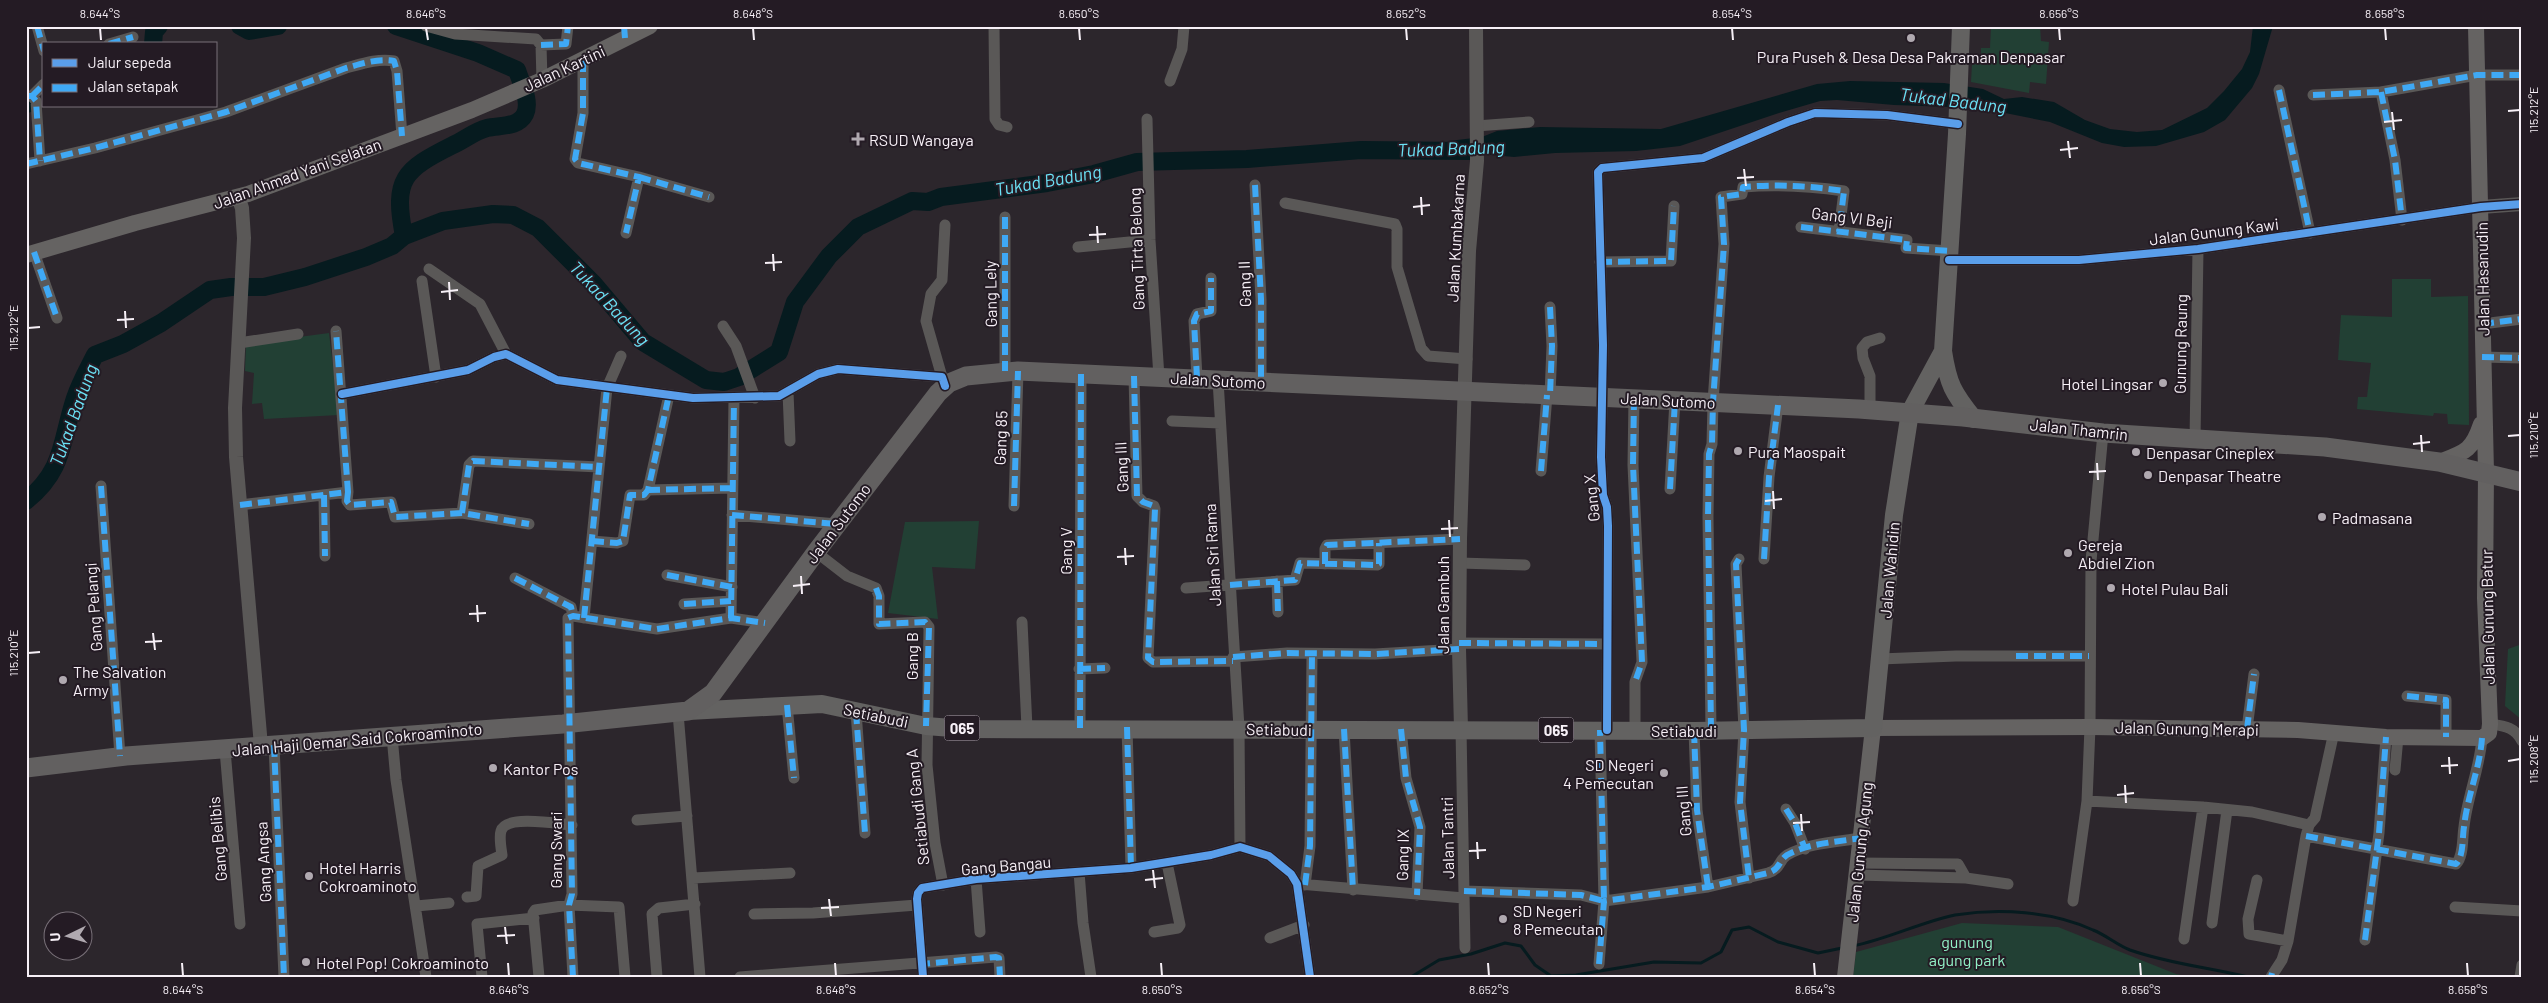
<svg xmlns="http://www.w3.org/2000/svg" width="2548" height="1003" viewBox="0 0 2548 1003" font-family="Barlow,sans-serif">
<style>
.green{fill:#224034}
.water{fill:#061b1f}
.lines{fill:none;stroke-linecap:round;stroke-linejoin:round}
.stream{stroke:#061b1f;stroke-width:3}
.river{stroke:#061b1f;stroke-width:18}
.minor{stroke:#5a5857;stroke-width:11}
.tertiary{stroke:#5a5857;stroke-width:14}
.secondary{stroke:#656362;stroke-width:16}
.primary{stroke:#636261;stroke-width:18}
.trunk{stroke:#626060;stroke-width:19}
.quiet{stroke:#3fa9f5;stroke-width:6;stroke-dasharray:12 6;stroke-linecap:butt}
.cycleway-casing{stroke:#241b24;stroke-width:11}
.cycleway{stroke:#5a9eea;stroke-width:8}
.ticks{fill:none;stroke:#f7f0f7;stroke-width:2}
.poi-dot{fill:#b0a9b0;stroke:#241b24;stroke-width:2}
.labels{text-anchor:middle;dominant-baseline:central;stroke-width:4;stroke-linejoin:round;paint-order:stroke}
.shield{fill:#241b24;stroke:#b8b0b8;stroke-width:1}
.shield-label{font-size:15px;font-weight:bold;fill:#f7f0f7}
.poi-label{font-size:16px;fill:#f7f0f7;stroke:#241b24;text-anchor:start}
.street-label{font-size:16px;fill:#f7f0f7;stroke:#241b24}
.park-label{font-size:16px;fill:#92f1c7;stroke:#241b24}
.water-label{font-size:18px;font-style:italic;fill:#6be1f5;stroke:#241b24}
.neatline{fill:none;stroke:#f7f0f7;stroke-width:2}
.ticks-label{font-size:12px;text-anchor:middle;fill:#f7f0f7}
</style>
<rect width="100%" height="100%" fill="#2c262c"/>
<path class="green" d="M1991 26H2040L2041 41 2049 42 2046 84 2030 82 2029 93 1971 82 1972 64H1981V48H1990Z
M2392 279H2431V297L2468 296 2469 425 2448 424 2447 414 2434 413 2433 416 2357 409 2358 397H2367L2371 363 2338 360 2341 315 2392 317Z
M329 333 339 415 264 419 262 403 252 404 254 373 245 371 246 344Z
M979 521 975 569 932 567 938 619 888 613 905 522Z
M2522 644V720L2505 706 2508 649Z
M1962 923 2058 927 2176 974 2191 977H1853L1856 952Z"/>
<path class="water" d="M2253 26H2273L2259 74 2252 88 2225 120 2204 132 2156 146 2124 147 2102 143 2050 122 1980 108 1894 105 1837 100 1820 101 1779 113 1680 146 1636 151 1555 153 1514 157 1481 154 1448 156 1449 141 1482 137 1497 131 1540 127 1661 129 1817 84 1850 81 1944 83 1983 89 2004 99 2022 97 2054 102 2085 120 2110 129 2137 132 2162 130 2207 108 2224 91 2242 69 2250 52Z"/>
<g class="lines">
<path class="stream" d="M1853 946C1888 939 1921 922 1955 915 1999 908 2052 911 2093 930 2106 935 2117 945 2130 950 2170 964 2207 967 2248 977
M1411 977 1439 960 1471 954 1505 943 1521 946 1535 965 1551 976 1576 975 1654 962 1701 963 1721 952 1732 930 1749 927 1778 942 1818 953 1842 948"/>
<path class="river" d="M240 26 249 31 278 26
M396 26 478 53 517 70C521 83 531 101 525 114 518 128 499 125 487 128 475 131 464 140 453 145 403 170 393 179 404 236
M153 44 154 32 159 26
M26 104 30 103
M26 501C65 470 61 440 75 398 80 383 88 369 95 355L123 344 161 323 210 290 231 287H264L305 277 366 257 392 246 404 236 443 221 493 214 513 215 538 228 593 283 643 342 706 380 724 382 739 377 779 352 795 302 829 256 858 227 912 201 928 202 941 197 1047 183 1094 174 1137 162 1247 159 1361 150 1471 151"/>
<path class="minor" d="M37 26 44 51
M426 26 455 34 536 39 541 45 542 80
M994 26 995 119 999 125 1007 127
M109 44 133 37
M541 45 566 44 568 26
M583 60V113L575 159 578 163 639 177 626 233
M1170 81 1182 49 1184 26
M2279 90 2310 233
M2381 92 2395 160 2402 220
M2313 95 2381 92 2477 75H2522
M26 96H32L36 101 40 161
M32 96 44 84
M1147 119 1150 240 1159 377
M1476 126 1529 122
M26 164 95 148 226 112 346 68C361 64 378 58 394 61L397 71 402 136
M639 177 709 197
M1255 185 1261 299V382
M1285 203 1395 224 1397 229V267L1421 348 1428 356 1467 359
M1005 217V371
M1801 227 1907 240 1906 248 1950 251
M1078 247 1150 240
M34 252 57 318
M1949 260H2079L2198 249 2481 207
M1600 262 1671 261 1674 206
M429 269 480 304 506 354
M422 281 436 377
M1550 307 1552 346 1550 395
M2482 324 2522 319
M723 326 736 346 755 398
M239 343 298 334
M2482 357 2522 358
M1134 376 1137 496 1143 502 1154 506 1155 509 1148 658 1153 662 1233 661
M942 377 926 321 931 294 942 280 945 225
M1197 378 1194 321 1197 314 1211 311V278
M1218 380 1239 728 1240 847
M788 392 790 441
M342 394 468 370 494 357 506 354 557 380 693 398 779 396 818 374 838 369 942 377 945 386
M1634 398 1633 465 1642 662 1635 682V730
M1870 410V376L1863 358 1862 348 1867 342 1880 338
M1172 421 1220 423
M2195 440 2198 249
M1541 471 1547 395
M101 486 120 756
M1670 489 1675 400
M648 490 732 488
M348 492 347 501 350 505 391 502 395 517 462 513 529 524
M324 495 325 556
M240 505 348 492 336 331
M1014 506 1018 371
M462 513 469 465 473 461 599 467
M732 515 837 524
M592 541 617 543 623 541 630 495H644L648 490 669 395
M816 552 847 576 876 588 879 596V624L925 622 929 627 927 765 935 843 943 885
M1739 559 1736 564 1744 730 1740 802 1749 878
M1764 559 1769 477 1778 405
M1460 563 1525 565
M1325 564V549L1327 545 1460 539
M667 575 732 587
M515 578 571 607 573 616
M1277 581 1278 612
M1186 588 1295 580 1300 563 1377 565 1379 564V543
M684 604 731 601
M584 618 607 388 621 356
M731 618 734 398
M1022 622 1027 728
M1459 643 1606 644
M1233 657 1287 653 1375 654 1459 649
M1880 659 1956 656H2089
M1079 669 1105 668
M2407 696 2446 700V737
M787 705 794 778
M856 712 865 833
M678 713 700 977
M2490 724C2505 726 2515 727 2522 741
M1127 727 1131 868
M1080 728 1081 374
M1344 729 1353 890
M1401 729 1406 778 1420 827 1417 895
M1461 729 1465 948
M2247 729 2254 674
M1607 730 1608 526 1607 507 1603 495 1601 457 1603 345 1598 172 1602 168 1703 158 1788 122 1815 113 1887 115 1958 124
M1711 730 1708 517 1709 454 1712 444 1713 402 1724 244 1721 197 1742 194 1743 187C1778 184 1810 186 1844 191L1839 232
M1694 731 1697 810 1708 887
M392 736 396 780 426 977
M274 745 284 977
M225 750 240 924
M2395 770 2398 737
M2087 801 2203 807 2252 812 2309 825
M1786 809 1795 823 1805 849
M637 820 687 816
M2306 836 2456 864C2464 856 2462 838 2464 827 2467 797 2480 768 2482 738
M1859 863 1958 864 1966 878
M1079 872 1083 923 1091 977
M1858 875 1966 878 2008 884
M693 878 790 873
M976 879 980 932
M2257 880 2248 919 2249 934 2288 941
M1299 884 1464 898
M1305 885 1310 846 1312 654
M1464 891 1581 895 1604 901 1600 730
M467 897 476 896 478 866 502 855C501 848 499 837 501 831 506 814 559 824 572 825
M2073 901 2087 801 2090 727 2091 561 2103 433
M416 906 449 903
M2455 907 2522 911
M754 914 813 913 917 905
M2212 923 2227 810
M1154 932 1178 928 1180 925 1167 863
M1270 938 1304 925
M2184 939 2203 807
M2365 940 2379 833 2386 737
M1599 964 1604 901 1708 887 1768 873C1781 869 1778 861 1787 855 1808 843 1837 842 1861 838
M482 977 477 924 534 918
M539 977 533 913 535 910 569 905 619 907 625 977
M573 977 569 905 572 894 568 618 573 616 657 629 731 618 765 623
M657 977 652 914 659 908 695 904
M740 977 996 957 999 958 1000 977
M923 977 917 899 918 893 922 888 976 879 1131 868 1211 855 1240 847 1269 856 1291 874 1297 884 1310 977
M2271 977 2282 960 2288 941 2306 836 2309 825 2315 818 2334 732
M2520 977 2522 965"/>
<path class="tertiary" d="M238 197 242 208 244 238 235 408 236 457 261 746
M2481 207 2522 204
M1461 729 1459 649 1460 539 1469 251 1477 161 1476 26"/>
<path class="secondary" d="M26 255 135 223 248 194 472 110 542 80 650 26
M2439 462C2465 452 2472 451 2481 424
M1845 977 1873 728 2090 727 2298 730 2386 737 2482 738 2489 733 2490 724 2485 598 2486 472 2476 26"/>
<path class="primary" d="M1961 26 1957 134 1943 351C1948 384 1953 393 1974 419
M688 711 822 704 926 726 965 729 1694 731 1873 728 1894 515 1910 412 1943 351"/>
<path class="trunk" d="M26 768 126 756 563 724 688 711 713 693 816 552 938 393 949 383 966 376 1018 371 1859 409 1963 417 2103 433 2325 447 2439 462 2522 482"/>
<path class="quiet" d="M37 26 44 51
M624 26 625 38
M109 44 133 37
M541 45 566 44 568 26
M583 60V113L575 159 578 163 639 177 626 233
M2279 90 2310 233
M2381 92 2395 160 2402 220
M2313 95 2381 92 2477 75H2522
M26 96H32L36 101 40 161
M32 96 44 84
M26 164 95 148 226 112 346 68C361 64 378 58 394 61L397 71 402 136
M639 177 709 197
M1255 185 1261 299V382
M1005 217V371
M1801 227 1907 240 1906 248 1950 251
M34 252 57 318
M1600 262 1671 261 1674 206
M1550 307 1552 346 1550 395
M2482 324 2522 319
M2482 357 2522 358
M1134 376 1137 496 1143 502 1154 506 1155 509 1148 658 1153 662 1233 661
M1197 378 1194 321 1197 314 1211 311V278
M1634 398 1633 465 1642 662 1635 682
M1541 471 1547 395
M101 486 120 756
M1670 489 1675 400
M648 490 732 488
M348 492 347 501 350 505 391 502 395 517 462 513 529 524
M324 495 325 556
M240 505 348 492 336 331
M1014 506 1018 371
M462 513 469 465 473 461 599 467
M732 515 837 524
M592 541 617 543 623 541 630 495H644L648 490 669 395
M1739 559 1736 564 1744 730 1740 802 1749 878
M1764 559 1769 477 1778 405
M1325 564V549L1327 545 1460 539
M667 575 732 587
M515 578 571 607 573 616
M1277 581 1278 612
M1230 585 1295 580 1300 563 1377 565 1379 564V543
M876 588 879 596V624L925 622 929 627 926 726
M684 604 731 601
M584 618 607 388
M731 618 734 398
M1459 643 1606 644
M2016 656H2089
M1233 657 1287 653 1375 654 1459 649
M1079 669 1105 668
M2407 696 2446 700V737
M787 705 794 778
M856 712 865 833
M1127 727 1131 868
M1080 728 1081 374
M1344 729 1353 890
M1401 729 1406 778 1420 827 1417 895
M2247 729 2254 674
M1711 730 1708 517 1709 454 1712 444 1713 402 1724 244 1721 197 1742 194 1743 187C1778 184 1810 186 1844 191L1839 232
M1694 731 1697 810 1708 887
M274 745 284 977
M1786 809 1795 823 1805 849
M2306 836 2456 864C2464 856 2462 838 2464 827 2467 797 2480 768 2482 738
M1305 885 1310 846 1312 654
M1464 891 1581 895 1604 901 1600 730
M2365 940 2379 833 2386 737
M1599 964 1604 901 1708 887 1768 873C1781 869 1778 861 1787 855 1808 843 1837 842 1861 838
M922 968V964L996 957 999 958 1000 977
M573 977 569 905 572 894 568 618 573 616 657 629 731 618 765 623
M2271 977 2272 973"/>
<g class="cycleway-casing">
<path id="cycleway" d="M1949 260H2079L2198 249 2481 207 2522 204
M342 394 468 370 494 357 506 354 557 380 693 398 779 396 818 374 838 369 942 377 945 386
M1607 730 1608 526 1607 507 1603 495 1601 457 1603 345 1598 172 1602 168 1703 158 1788 122 1815 113 1887 115 1958 124
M923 977 917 899 918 893 922 888 976 879 1131 868 1211 855 1240 847 1269 856 1291 874 1297 884 1310 977"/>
</g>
<use href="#cycleway" class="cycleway"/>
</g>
<path class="ticks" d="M100 28 101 40M426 28 428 40M753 28 754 40M1079 28 1080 40M1406 28 1407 40M1732 28 1733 40M2059 28 2060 40M2385 28 2386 40M2508 111 2520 110M2392 112 2394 130M2384 122 2402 120M2068 141 2070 158M2060 150 2078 148M1744 169 1746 186M1737 178 1754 177M1421 197 1422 215M1413 207 1430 205M1097 226 1098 243M1089 235 1106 234M773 254 774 271M765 263 782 262M449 282 450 300M441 292 458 290M125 311 126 328M117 320 134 319M28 328 40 327M2421 435 2422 452M2508 436 2520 435M2413 444 2430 442M2097 463 2098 480M2089 472 2106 471M1773 491 1774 509M1765 501 1782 499M1449 520 1450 537M1441 529 1458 528M1125 548 1126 565M1117 557 1134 556M801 576 802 594M793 586 810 584M477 605 478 622M469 614 486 613M153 633 155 650M145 642 162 641M28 653 40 652M2449 757 2450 774M2508 761 2520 759M2441 766 2458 765M2125 785 2126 803M2117 795 2134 793M1801 814 1802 831M1793 823 1810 822M1477 842 1478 859M1469 851 1486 850M1153 870 1155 888M1145 880 1163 878M829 899 831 916M821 908 839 907M505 927 507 944M497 936 515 935M182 963 183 976M508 963 509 976M835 963 836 976M1161 963 1162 976M1488 963 1489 976M1814 963 1815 976M2140 963 2141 976M2467 963 2468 976"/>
<g class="poi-dot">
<circle cx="1911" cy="38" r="5"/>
<path d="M855.5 131.5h5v5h5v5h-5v5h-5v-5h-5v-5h5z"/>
<circle cx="2163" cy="383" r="5"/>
<circle cx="1738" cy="451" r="5"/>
<circle cx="2136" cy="452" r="5"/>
<circle cx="2148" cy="475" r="5"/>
<circle cx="2322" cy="517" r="5"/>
<circle cx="2068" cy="553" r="5"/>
<circle cx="2111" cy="588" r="5"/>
<circle cx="63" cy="680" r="5"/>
<circle cx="493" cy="768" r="5"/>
<circle cx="1664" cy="773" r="5"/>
<circle cx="309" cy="876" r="5"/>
<circle cx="1503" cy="919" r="5"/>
<circle cx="306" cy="962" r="5"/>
</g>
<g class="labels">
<g class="shield">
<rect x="944.5" y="715.5" width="35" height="25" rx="4"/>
<rect x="1538.5" y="717.5" width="35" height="25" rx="4"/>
</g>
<g class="shield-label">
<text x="962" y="728">065</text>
<text x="1556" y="730">065</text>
</g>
<g class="poi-label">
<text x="1911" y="56" text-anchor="middle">Pura Puseh &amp; Desa Desa Pakraman Denpasar</text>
<text x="869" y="139">RSUD Wangaya</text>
<text x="2153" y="383" text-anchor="end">Hotel Lingsar</text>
<text x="1748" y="451">Pura Maospait</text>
<text x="2146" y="452">Denpasar Cineplex</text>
<text x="2158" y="475">Denpasar Theatre</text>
<text x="2332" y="517">Padmasana</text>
<text x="2078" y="544">Gereja<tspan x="2078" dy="18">Abdiel Zion</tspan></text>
<text x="2121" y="588">Hotel Pulau Bali</text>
<text x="73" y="671">The Salvation<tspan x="73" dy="18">Army</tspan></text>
<text x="1654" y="764" text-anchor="end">SD Negeri<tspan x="1654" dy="18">4 Pemecutan</tspan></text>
<text x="503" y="768">Kantor Pos</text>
<text x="319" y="867">Hotel Harris<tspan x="319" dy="18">Cokroaminoto</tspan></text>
<text x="1513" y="910">SD Negeri<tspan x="1513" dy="18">8 Pemecutan</tspan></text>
<text x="316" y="962">Hotel Pop! Cokroaminoto</text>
</g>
<g class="street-label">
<text transform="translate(564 68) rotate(-25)">Jalan Kartini</text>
<text transform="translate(297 173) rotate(-20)">Jalan Ahmad Yani Selatan</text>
<text transform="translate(1852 217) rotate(7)">Gang VI Beji</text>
<text transform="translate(2214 231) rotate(-7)">Jalan Gunung Kawi</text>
<text transform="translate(1455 238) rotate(-87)">Jalan Kumbakarna</text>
<text transform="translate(1136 249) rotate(-92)">Gang Tirta Belong</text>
<text transform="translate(2482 279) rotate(-91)">Jalan Hasanudin</text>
<text transform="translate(1244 284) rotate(-92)">Gang II</text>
<text transform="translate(990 294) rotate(-91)">Gang Lely</text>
<text transform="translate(2180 344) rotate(-89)">Gunung Raung</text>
<text transform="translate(1218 380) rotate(3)">Jalan Sutomo</text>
<text transform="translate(1668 400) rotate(3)">Jalan Sutomo</text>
<text transform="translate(2079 429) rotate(6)">Jalan Thamrin</text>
<text transform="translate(1000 438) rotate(-88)">Gang 85</text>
<text transform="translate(1121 467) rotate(-93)">Gang III</text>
<text transform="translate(1591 498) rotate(-96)">Gang X</text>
<text transform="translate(838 523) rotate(-53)">Jalan Sutomo</text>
<text transform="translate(1065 551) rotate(-90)">Gang V</text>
<text transform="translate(1212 555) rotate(-93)">Jalan Sri Rama</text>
<text transform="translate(1889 570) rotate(-85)">Jalan Wahidin</text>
<text transform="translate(1442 605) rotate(-90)">Jalan Gambuh</text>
<text transform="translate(93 607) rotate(-94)">Gang Pelangi</text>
<text transform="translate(2487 617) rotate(-91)">Jalan Gunung Batur</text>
<text transform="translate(911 656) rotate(-90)">Gang B</text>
<text transform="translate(876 715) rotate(12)">Setiabudi</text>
<text transform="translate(2187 728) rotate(1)">Jalan Gunung Merapi</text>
<text transform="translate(1279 729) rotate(1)">Setiabudi</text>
<text x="1684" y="730">Setiabudi</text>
<text transform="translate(357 739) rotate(-5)">Jalan Haji Oemar Said Cokroaminoto</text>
<text transform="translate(917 807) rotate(-96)">Setiabudi Gang A</text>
<text transform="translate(1683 811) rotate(-95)">Gang III</text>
<text transform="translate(1447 838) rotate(-91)">Jalan Tantri</text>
<text transform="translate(217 839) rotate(-95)">Gang Belibis</text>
<text transform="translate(555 850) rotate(-90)">Gang Swari</text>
<text transform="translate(1859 852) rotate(-84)">Jalan Gunung Agung</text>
<text transform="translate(1402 855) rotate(-89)">Gang IX</text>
<text transform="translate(263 862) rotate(-93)">Gang Angsa</text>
<text transform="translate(1006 865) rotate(-5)">Gang Bangau</text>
</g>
<g class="park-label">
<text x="1967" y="941">gunung<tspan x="1967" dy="18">agung park</tspan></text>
</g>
<g class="water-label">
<text transform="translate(1953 100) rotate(7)">Tukad Badung</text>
<text transform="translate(1451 148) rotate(-2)">Tukad Badung</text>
<text transform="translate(1048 180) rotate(-10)">Tukad Badung</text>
<text transform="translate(610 303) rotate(47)">Tukad Badung</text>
<text transform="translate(73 415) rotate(-70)">Tukad Badung</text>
</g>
</g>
<rect width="2548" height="1003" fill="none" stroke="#241b24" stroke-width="55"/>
<rect x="42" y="42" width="175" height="65" fill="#241b24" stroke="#787078"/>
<rect x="52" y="59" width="25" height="8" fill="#5a9eea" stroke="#787078"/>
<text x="88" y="68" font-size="15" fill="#f7f0f7">Jalur sepeda</text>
<rect x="52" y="84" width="25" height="8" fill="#3fa9f5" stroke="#787078"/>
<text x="88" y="92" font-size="15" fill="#f7f0f7">Jalan setapak</text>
<g transform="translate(68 936) rotate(265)"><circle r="24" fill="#241b24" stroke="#787078"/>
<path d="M0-4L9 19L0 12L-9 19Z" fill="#b0a9b0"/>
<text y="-8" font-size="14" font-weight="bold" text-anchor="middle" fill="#f7f0f7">U</text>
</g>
<rect x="28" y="28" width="2492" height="948" class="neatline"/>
<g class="ticks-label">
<text x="100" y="18">8.644°S</text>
<text x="426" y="18">8.646°S</text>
<text x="753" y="18">8.648°S</text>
<text x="1079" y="18">8.650°S</text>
<text x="1406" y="18">8.652°S</text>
<text x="1732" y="18">8.654°S</text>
<text x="2059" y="18">8.656°S</text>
<text x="2385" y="18">8.658°S</text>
<text transform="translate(2534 110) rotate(-90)" y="4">115.212°E</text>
<text transform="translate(14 328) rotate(-90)" y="4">115.212°E</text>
<text transform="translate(2534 435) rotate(-90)" y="4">115.210°E</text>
<text transform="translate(14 653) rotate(-90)" y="4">115.210°E</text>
<text transform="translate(2534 759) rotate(-90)" y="4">115.208°E</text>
<text x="183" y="994">8.644°S</text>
<text x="509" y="994">8.646°S</text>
<text x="836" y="994">8.648°S</text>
<text x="1162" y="994">8.650°S</text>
<text x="1489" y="994">8.652°S</text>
<text x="1815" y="994">8.654°S</text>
<text x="2141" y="994">8.656°S</text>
<text x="2468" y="994">8.658°S</text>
</g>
</svg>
